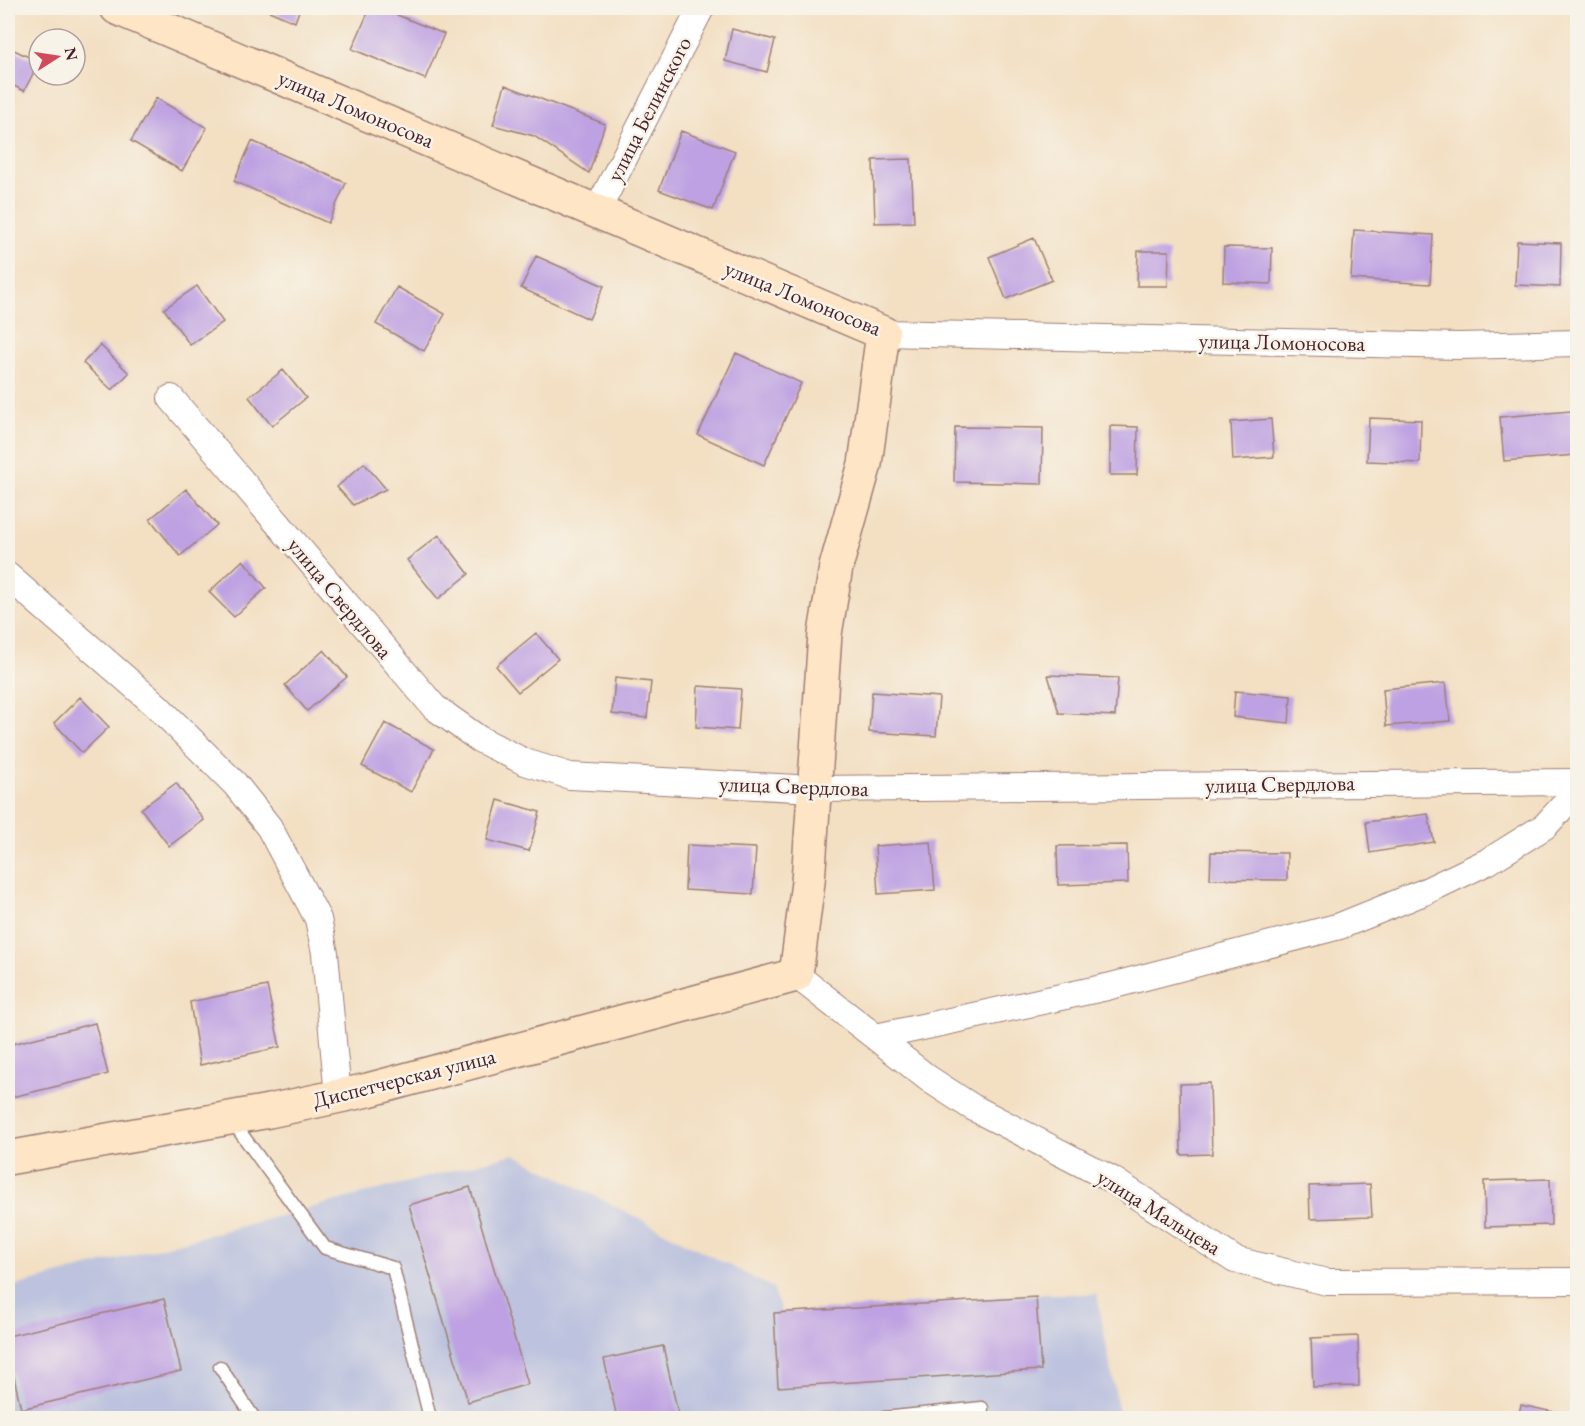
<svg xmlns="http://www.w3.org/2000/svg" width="1585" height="1426" viewBox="0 0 1585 1426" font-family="'EB Garamond',serif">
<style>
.industrial{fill:#bdc3de}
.building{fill:#bea1e2}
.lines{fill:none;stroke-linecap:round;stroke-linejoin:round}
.lane-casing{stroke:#9e7f76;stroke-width:15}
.street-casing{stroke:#9e7f76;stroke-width:28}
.secondary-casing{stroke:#9e7f76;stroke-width:36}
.lane{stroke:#fff;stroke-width:12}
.street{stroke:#fff;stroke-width:26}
.secondary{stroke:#fde5c5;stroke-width:33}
.labels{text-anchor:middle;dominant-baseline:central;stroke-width:5;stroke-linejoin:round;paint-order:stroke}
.street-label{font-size:22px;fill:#4a1f2b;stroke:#f7f3e8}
</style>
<rect width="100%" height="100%" fill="#f7f3e8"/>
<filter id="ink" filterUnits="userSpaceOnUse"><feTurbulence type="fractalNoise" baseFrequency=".0167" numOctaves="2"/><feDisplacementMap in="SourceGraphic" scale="12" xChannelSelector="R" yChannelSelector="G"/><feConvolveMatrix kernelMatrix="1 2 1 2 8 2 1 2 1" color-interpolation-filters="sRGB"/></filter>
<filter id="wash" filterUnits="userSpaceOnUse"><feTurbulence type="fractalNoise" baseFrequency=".008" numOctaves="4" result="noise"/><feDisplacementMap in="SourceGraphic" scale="24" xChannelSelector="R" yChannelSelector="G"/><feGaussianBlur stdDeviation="1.35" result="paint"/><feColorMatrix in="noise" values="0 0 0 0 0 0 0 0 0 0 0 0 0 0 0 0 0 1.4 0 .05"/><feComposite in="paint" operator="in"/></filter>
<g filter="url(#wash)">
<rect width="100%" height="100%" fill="#f3dfc2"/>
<path class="industrial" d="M514 1154 773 1288 782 1314 1039 1294H1097L1120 1418H8V1288Z"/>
<g id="blocks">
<path class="building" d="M262 8H300L295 22Z
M370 8H380L444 34 425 79 352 49Z
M1379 8H1426V13L1379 12Z
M732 29 775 40 767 72 725 61Z
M8 47 39 62 24 91 8 83Z
M505 85 605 124 589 173 534 136 493 125Z
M156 98 207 128 182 171 131 141Z
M681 131 735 151 713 210 659 190Z
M252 141 346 183 328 223 234 181Z
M911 159 914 222 875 223 873 160Z
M1354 230 1433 235 1430 284 1351 279Z
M1034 238 1052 280 1006 299 989 257Z
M1517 241 1561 243 1560 287 1515 285Z
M1224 247 1272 248 1271 284 1223 282Z
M1138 251H1169L1168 286H1137Z
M536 256 604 286 589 319 521 288Z
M197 286 223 322 190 345 164 309Z
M397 287 445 314 424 351 376 324Z
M100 345 129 373 112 390 83 363Z
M736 353 801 383 764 465 698 435Z
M283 370 306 398 272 426 249 397Z
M1571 411 1575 455 1504 461 1500 417Z
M1369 418 1421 420 1420 463 1367 461Z
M1271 419 1274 457 1233 460 1231 422Z
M1110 426 1138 427 1137 475H1110Z
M955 427 1043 428 1042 484 954 482Z
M364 463 386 489 353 505 337 487Z
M186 489 217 525 180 556 150 519Z
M439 535 469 574 438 599 407 560Z
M243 560 266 588 234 617 209 592Z
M536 633 558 659 518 692 496 666Z
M324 650 347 677 307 711 285 685Z
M1048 675 1118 678 1115 716 1059 713Z
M615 678 651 682 647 718 612 714Z
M1446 683 1450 721 1386 726 1383 689Z
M698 686 741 689 738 730 696 727Z
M1235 691 1291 696 1289 723 1233 717Z
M872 692 939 697 936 736 869 732Z
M80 697 109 727 82 753 54 723Z
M385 723 434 749 411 792 362 766Z
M176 783 204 820 169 846 141 809Z
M498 800 540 812 529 851 487 840Z
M1428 814 1434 842 1370 853 1366 822Z
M931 842 935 890 878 894 875 846Z
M687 845 756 848 753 894 685 890Z
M1127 845 1128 883 1058 885 1057 846Z
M1211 852 1287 853V880L1210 879Z
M267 986 280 1047 200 1065 190 1002Z
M95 1023 108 1074 8 1098V1045Z
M1210 1083 1212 1154 1181 1155 1180 1084Z
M1550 1179 1551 1225 1485 1227 1484 1181Z
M1370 1184 1372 1217 1310 1219 1309 1186Z
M470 1187 528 1384 468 1402 409 1205Z
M1036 1297 1041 1370 778 1387 774 1313Z
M164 1299 181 1371 21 1409 8 1350V1336Z
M1358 1336 1359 1386 1313 1387 1311 1338Z
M663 1346 679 1418H617L604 1359Z
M1521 1405 1563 1414 1562 1418H1518Z"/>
</g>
</g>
<g filter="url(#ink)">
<use href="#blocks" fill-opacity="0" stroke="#9e7f76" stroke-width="1.5"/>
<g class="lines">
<g class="lane-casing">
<path id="lane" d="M232 1121 325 1248 393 1268 430 1418
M220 1367 254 1418
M884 1418 982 1408 981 1418"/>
</g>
<g class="street-casing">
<path id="street" d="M597 211 701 8
M883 333 1459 346 1578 343
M171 398 434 707 479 739 525 762 570 776 814 789 1578 782
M8 576 156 705 235 784 269 827 318 919 325 953 338 1096
M796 975 929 1079 972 1107 1111 1179 1235 1260 1327 1282 1578 1281
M876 1037 1107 987 1340 926 1424 892 1489 861 1545 826 1578 790"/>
</g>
<g class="secondary-casing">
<path id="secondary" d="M8 1158 269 1111 368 1090 796 975 808 882 825 634 836 567 865 464 883 333 117 8"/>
</g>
<use href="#lane" class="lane"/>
<use href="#street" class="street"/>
<use href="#secondary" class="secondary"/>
</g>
</g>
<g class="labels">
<g class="street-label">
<text transform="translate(356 109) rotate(23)">улица Ломоносова</text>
<text transform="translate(649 109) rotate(-63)">улица Белинского</text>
<text transform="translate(803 298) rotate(22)">улица Ломоносова</text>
<text transform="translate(1282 342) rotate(1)">улица Ломоносова</text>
<text transform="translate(340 598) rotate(50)">улица Свердлова</text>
<text transform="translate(1280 784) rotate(-1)">улица Свердлова</text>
<text transform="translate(794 786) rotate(2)">улица Свердлова</text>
<text transform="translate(404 1078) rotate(-14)">Диспетчерская улица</text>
<text transform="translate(1159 1212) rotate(32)">улица Мальцева</text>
</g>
</g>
<rect width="1585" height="1426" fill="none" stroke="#f7f3e8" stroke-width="30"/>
<g transform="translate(57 57) rotate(78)"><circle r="28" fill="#f7f3e8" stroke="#b29e9c" stroke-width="1.5"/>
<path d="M0-4.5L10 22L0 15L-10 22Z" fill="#d1495b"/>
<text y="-9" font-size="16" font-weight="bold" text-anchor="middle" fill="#4a1f2b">N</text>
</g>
</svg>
